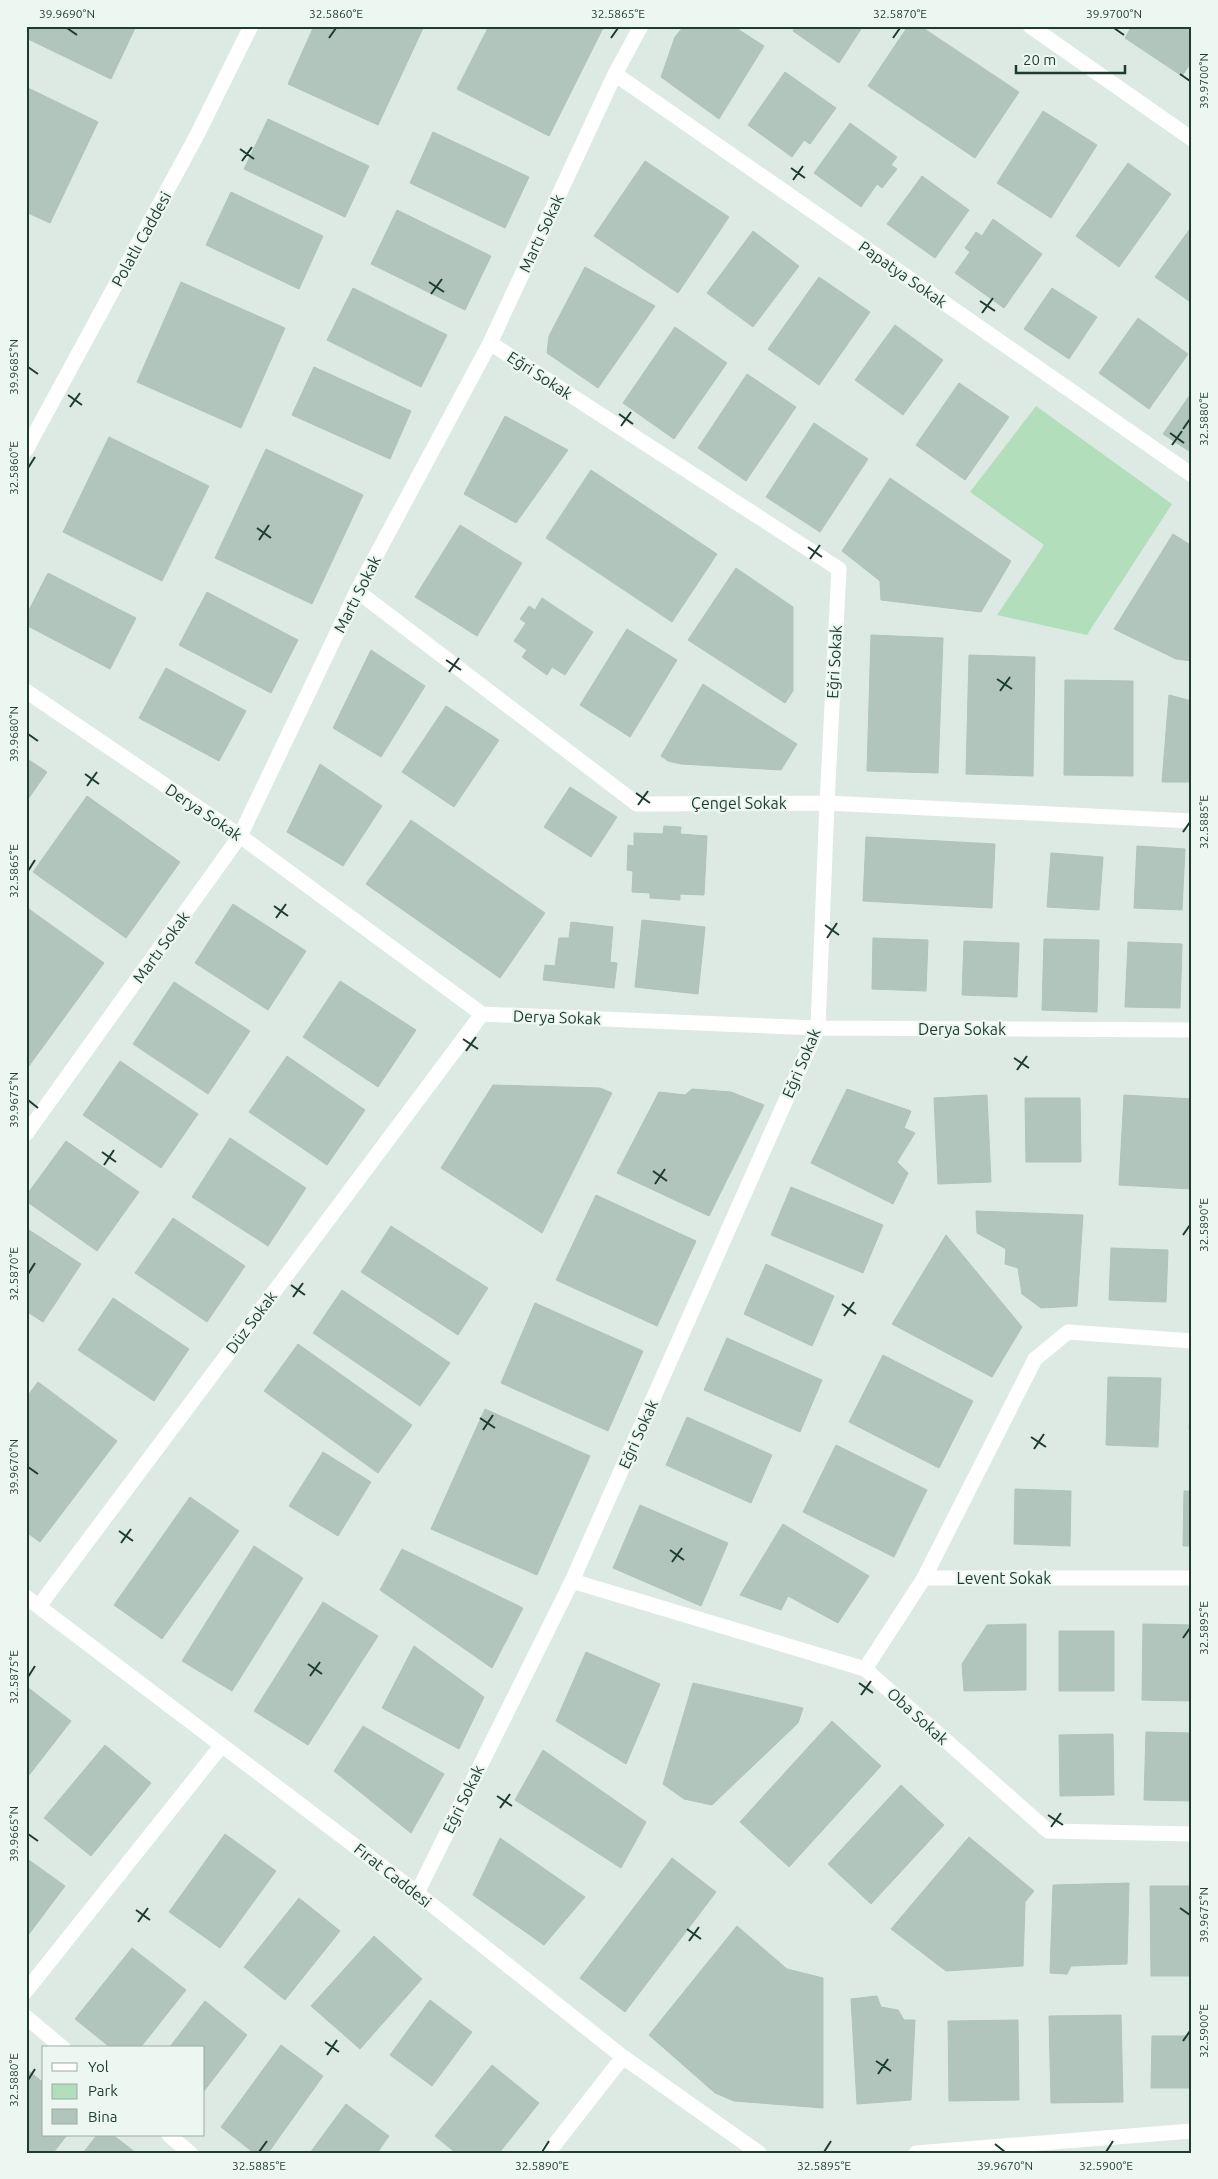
<svg xmlns="http://www.w3.org/2000/svg" width="1218" height="2179" viewBox="0 0 1218 2179" font-family="Ubuntu,sans-serif">
<style>
.green{fill:#b3debb}
.building{fill:#b2c5bc;stroke:#afc4ba}
.lines{fill:none;stroke-linecap:round;stroke-linejoin:round}
.minor{stroke:#fff;stroke-width:15}
.ticks{fill:none;stroke:#1d3b31;stroke-width:2}
.labels{text-anchor:middle;dominant-baseline:central;stroke-width:4.5;stroke-linejoin:round;paint-order:stroke}
.street-label{font-size:16px;fill:#1d3b31;stroke:#edf7f1}
.neatline{fill:none;stroke:#1d3b31;stroke-width:2}
.ticks-label{font-size:12px;text-anchor:middle;fill:#1d3b31}
</style>
<rect width="100%" height="100%" fill="#ddeae3"/>
<path class="green" d="M1036 406 1172 504 1087 635 997 615 1044 545 970 492Z"/>
<path class="building" d="M26 26H136L111 79 26 38Z
M314 26H424L378 125 288 84Z
M489 26H599L603 28 549 136 457 89Z
M684 26H733L764 46 719 119 661 77 675 37Z
M796 26H863L839 63 793 31Z
M908 26H920L1019 92 975 158 868 86Z
M1132 26H1192V61L1182 76 1125 38Z
M785 72 836 108 810 144 804 140 792 157 748 125Z
M26 87 98 122 50 223 26 212Z
M1043 111 1097 145 1051 218 997 183Z
M268 119 369 166 345 217 244 169Z
M850 123 897 157 891 165 897 169 882 188 877 184 861 207 814 173Z
M433 132 529 177 505 228 410 183Z
M645 161 729 217 678 293 594 236Z
M1128 163 1171 194 1119 267 1076 236Z
M922 176 969 210 935 258 887 224Z
M231 192 323 236 299 289 206 245Z
M397 210 491 256 465 310 371 264Z
M993 219 1042 254 1004 308 955 273 970 252 965 248 976 232 982 236Z
M1192 226V303L1155 277Z
M753 231 799 266 753 327 707 293Z
M585 267 655 306 598 388 547 353 549 336Z
M819 277 870 312 819 385 768 349Z
M181 282 285 328 241 428 137 382Z
M353 288 447 335 421 387 327 340Z
M1052 288 1097 317 1069 359 1024 329Z
M1138 318 1188 354 1149 409 1099 373Z
M895 325 943 360 903 415 855 380Z
M675 327 727 363 674 439 623 403Z
M314 367 411 411 390 459 292 415Z
M747 374 796 407 746 481 698 448Z
M959 383 1009 417 965 480 916 445Z
M1192 392V453L1163 434Z
M505 416 568 450 516 523 464 494Z
M814 423 868 459 820 532 766 497Z
M109 437 209 486 162 581 63 532Z
M266 449 363 495 312 604 215 558Z
M591 470 717 554 672 622 546 538Z
M890 478 1011 561 981 612 881 600 880 581 842 551Z
M460 525 522 563 477 636 415 597Z
M1173 534 1192 546V661L1176 659 1114 629Z
M736 568 793 607V691L785 703 688 640Z
M48 573 136 618 110 669 26 625V616Z
M207 592 298 640 271 693 179 645Z
M542 598 593 632 565 675 552 667 547 675 522 657 527 650 514 641 526 623 520 619 529 606 535 610Z
M627 629 677 660 630 737 580 705Z
M871 635 943 638 938 773 867 771Z
M371 650 425 686 381 757 333 728Z
M969 655 1035 657 1033 776 966 774Z
M166 668 246 711 219 761 139 718Z
M1065 680 1133 681V776L1064 775Z
M703 684 797 744 781 770 681 764 668 761 661 756Z
M1169 695 1192 701V782H1162Z
M446 706 499 740 454 807 402 772Z
M26 758 47 772 26 802Z
M320 764 382 806 343 866 287 832Z
M570 787 617 817 591 857 544 827Z
M87 796 180 862 126 938 33 872Z
M411 820 545 913 500 978 366 884Z
M664 826 681 827 680 834 707 836 704 895 680 894V900L650 898V893L632 892 633 871 627 870 628 845 634 846V833L663 834Z
M866 837 995 844 992 908 863 901Z
M1137 846 1185 849 1182 910 1134 908Z
M1051 853 1103 857 1099 910 1047 907Z
M233 904 306 951 268 1010 195 963Z
M26 907 104 963 26 1070Z
M642 920 705 927 698 994 635 987Z
M571 922 613 927 610 962 617 963 614 988 543 980 545 965 555 966 559 938H569Z
M873 938 928 940 926 991 872 989Z
M1044 939 1099 940 1097 1012 1042 1010Z
M964 941 1019 943 1017 997 962 995Z
M1128 942 1182 944 1180 1008 1125 1007Z
M340 981 416 1030 378 1087 303 1037Z
M174 982 250 1031 208 1094 133 1044Z
M287 1056 365 1110 327 1165 249 1112Z
M120 1061 198 1114 161 1168 83 1115Z
M493 1085 600 1088 612 1093 542 1233 441 1168Z
M692 1089 731 1092 764 1105 709 1216 617 1173 659 1092 685 1095Z
M847 1089 911 1111 904 1128 915 1133 897 1162 908 1173 893 1204 811 1163Z
M987 1095 991 1182 938 1184 934 1098Z
M1124 1095 1192 1099V1189L1119 1185Z
M1025 1098H1080L1081 1162H1026Z
M230 1138 306 1188 268 1246 192 1197Z
M66 1141 139 1192 97 1251 26 1201V1196Z
M791 1187 883 1225 863 1273 771 1235Z
M596 1195 696 1241 657 1326 556 1280Z
M976 1211 1083 1215 1077 1306 1041 1308 1022 1294 1018 1268 1005 1264 1006 1249 977 1233Z
M173 1218 245 1266 207 1322 135 1273Z
M391 1226 488 1288 458 1335 361 1272Z
M26 1228 81 1264 43 1322 26 1311Z
M946 1235 1022 1327 992 1377 892 1324Z
M1111 1248 1168 1250 1166 1302 1109 1300Z
M766 1264 834 1296 812 1346 744 1314Z
M342 1290 450 1363 420 1406 313 1333Z
M113 1298 189 1349 154 1401 78 1350Z
M535 1303 643 1351 608 1431 501 1383Z
M727 1338 822 1380 800 1432 704 1390Z
M298 1344 412 1425 378 1473 264 1391Z
M883 1355 973 1401 939 1468 849 1422Z
M1108 1377 1161 1378 1158 1447 1106 1445Z
M38 1382 117 1441 40 1542 26 1532V1398Z
M1192 1386V1430L1189 1429Z
M485 1409 590 1456 537 1575 431 1529Z
M687 1417 772 1455 751 1503 666 1465Z
M836 1445 927 1490 894 1557 803 1512Z
M323 1452 371 1482 338 1536 289 1506Z
M1015 1489 1071 1491 1070 1546 1014 1544Z
M1184 1491H1192V1546H1183Z
M190 1497 239 1531 162 1639 114 1605Z
M640 1505 728 1543 701 1606 613 1568Z
M783 1524 869 1576 838 1623 788 1596 781 1610 740 1595Z
M254 1546 303 1578 232 1691 182 1661Z
M402 1549 523 1608 492 1668 380 1590Z
M323 1602 378 1636 308 1745 254 1711Z
M1026 1624V1690L964 1691 962 1664 987 1625Z
M1143 1624 1192 1625V1701L1142 1700Z
M1059 1631H1114V1691H1059Z
M414 1646 484 1697 459 1749 382 1708Z
M586 1652 660 1684 626 1764 556 1721Z
M693 1683 803 1708 798 1723 712 1805 684 1799 663 1784Z
M26 1686 71 1721 26 1779Z
M832 1721 881 1766 789 1867 740 1822Z
M363 1726 444 1774 411 1833 334 1771Z
M1146 1732 1192 1733V1801L1144 1800Z
M1113 1734 1114 1795 1060 1796 1059 1735Z
M105 1745 151 1783 91 1856 44 1818Z
M543 1750 646 1822 621 1868 515 1800Z
M901 1785 944 1825 871 1904 828 1864Z
M225 1834 276 1871 220 1948 169 1912Z
M969 1837 1034 1891 1025 1902 1023 1966 946 1971 891 1929Z
M500 1838 585 1897 544 1945 473 1895Z
M26 1858 65 1886 26 1938Z
M672 1858 716 1892 625 2012 580 1978Z
M1129 1883 1127 1964 1071 1966 1067 1974 1050 1973 1053 1885Z
M1150 1886H1192V1976H1151Z
M299 1898 340 1931 285 2000 244 1967Z
M737 1926 787 1969 823 1978V2108L734 2101 715 2093 649 2035Z
M374 1936 422 1979 360 2049 311 2006Z
M132 1948 186 1990 140 2048H111L75 2019Z
M877 1996 881 2007 898 2010 904 2020H915L911 2100 857 2104 851 1999Z
M430 2000 472 2032 432 2086 390 2055Z
M205 2001 247 2035 204 2091V2048H169Z
M1121 2015 1123 2102 1051 2103 1049 2016Z
M1018 2020 1019 2100 949 2101 948 2021Z
M1152 2036H1192V2088H1151Z
M281 2045 323 2076 268 2153H254L221 2127Z
M492 2065 539 2103 499 2153H456L435 2136Z
M26 2069 44 2083V2135H67L53 2153H26Z
M346 2104 389 2136 377 2153H310Z
M97 2135H113L136 2153H83Z"/>
<g class="lines">
<path class="minor" d="M1030 26 1192 139
M615 74 1192 475
M26 450 196 137 251 26
M357 591 637 804 827 803 1192 821
M26 691 240 836 482 1014 818 1028 1192 1030
M26 1134 240 836 357 591 490 343 615 74 641 26
M924 1578 1035 1359 1068 1332 1192 1341
M572 1581 865 1669 1048 1831 1192 1834
M26 1597 417 1893 623 2057 759 2153
M39 1606 482 1014
M865 1669 924 1578H1192
M417 1893 572 1581 818 1028 827 803 839 569 490 343
M26 1991 222 1745
M26 2017 63 2048
M169 2135 190 2153
M548 2153 623 2057
M916 2153 1192 2131"/>
</g>
<path class="ticks" d="M67 28 77 35M1114 28 1124 35M329 38 336 28M611 38 618 28M893 38 900 28M1180 74 1190 81M240 149 254 159M242 161 252 147M791 168 805 178M793 180 803 166M429 282 444 292M431 294 442 279M980 301 995 311M982 313 993 298M28 367 38 374M68 395 82 405M70 407 80 393M619 414 633 424M621 426 631 412M1183 429 1190 419M1170 433 1184 443M1172 445 1182 431M28 468 35 457M257 528 271 538M259 540 269 525M808 547 822 557M810 559 820 545M446 660 461 670M449 672 459 658M997 679 1012 689M1000 691 1010 677M28 734 38 741M85 774 99 784M87 786 97 772M636 793 650 803M638 805 648 791M1183 832 1190 822M28 871 35 860M274 906 288 916M276 918 286 904M825 925 839 935M827 938 837 923M463 1039 478 1049M466 1051 476 1037M1014 1058 1029 1068M1017 1070 1027 1056M28 1100 38 1108M102 1152 116 1162M104 1165 114 1150M653 1171 667 1181M655 1184 665 1169M1183 1235 1190 1225M28 1274 35 1263M291 1285 305 1295M293 1297 303 1283M842 1304 856 1314M844 1316 854 1302M480 1418 495 1428M483 1430 493 1415M1031 1437 1046 1447M1034 1449 1044 1434M28 1467 38 1474M119 1531 133 1541M121 1543 131 1529M670 1550 684 1560M672 1562 682 1548M1183 1638 1190 1628M308 1664 322 1674M310 1676 320 1662M28 1677 35 1666M859 1683 873 1693M861 1695 871 1681M497 1796 512 1806M500 1808 510 1794M1048 1815 1063 1825M1051 1827 1061 1813M28 1834 38 1841M1180 1908 1190 1915M136 1910 150 1920M138 1922 148 1908M687 1929 701 1939M689 1941 699 1927M1183 2041 1190 2031M325 2042 339 2052M327 2055 337 2040M876 2061 891 2071M878 2074 888 2059M28 2080 35 2069M995 2144 1005 2152M259 2152 267 2141M542 2152 549 2141M824 2152 831 2141M1106 2152 1113 2141"/>
<g class="labels">
<g class="street-label">
<text transform="translate(541 233) rotate(-65)">Martı Sokak</text>
<text transform="translate(141 239) rotate(-61)">Polatlı Caddesi</text>
<text transform="translate(903 274) rotate(35)">Papatya Sokak</text>
<text transform="translate(540 375) rotate(33)">Eğri Sokak</text>
<text transform="translate(357 594) rotate(-63)">Martı Sokak</text>
<text transform="translate(834 662) rotate(-87)">Eğri Sokak</text>
<text x="739" y="803">Çengel Sokak</text>
<text transform="translate(204 812) rotate(34)">Derya Sokak</text>
<text transform="translate(161 947) rotate(-54)">Martı Sokak</text>
<text transform="translate(557 1017) rotate(2)">Derya Sokak</text>
<text x="962" y="1029">Derya Sokak</text>
<text transform="translate(801 1063) rotate(-67)">Eğri Sokak</text>
<text transform="translate(251 1322) rotate(-53)">Düz Sokak</text>
<text transform="translate(638 1434) rotate(-66)">Eğri Sokak</text>
<text x="1004" y="1578">Levent Sokak</text>
<text transform="translate(918 1716) rotate(42)">Oba Sokak</text>
<text transform="translate(463 1799) rotate(-64)">Eğri Sokak</text>
<text transform="translate(393 1875) rotate(38)">Fırat Caddesi</text>
</g>
</g>
<rect width="1218" height="2179" fill="none" stroke="#edf7f1" stroke-width="55"/>
<rect x="42" y="2046" width="162" height="90" fill="#edf7f1" stroke="#9aaca4"/>
<rect x="52" y="2063" width="25" height="8" fill="#ffffff" stroke="#9aaca4"/>
<text x="88" y="2072" font-size="15" fill="#1d3b31">Yol</text>
<rect x="52" y="2084" width="25" height="15" fill="#b3debb" stroke="#9aaca4"/>
<text x="88" y="2096" font-size="15" fill="#1d3b31">Park</text>
<rect x="52" y="2109" width="25" height="15" fill="#b2c5bc" stroke="#9aaca4"/>
<text x="88" y="2122" font-size="15" fill="#1d3b31">Bina</text>
<path d="M1016 65v8h109v-8" fill="none" stroke="#1d3b31" stroke-width="2.5"/>
<text x="1023" y="65" font-size="15" fill="#1d3b31" stroke="#edf7f1" stroke-width="4" paint-order="stroke">20 m</text>
<rect x="28" y="28" width="1162" height="2124" class="neatline"/>
<g class="ticks-label">
<text x="67" y="18">39.9690°N</text>
<text x="336" y="18">32.5860°E</text>
<text x="618" y="18">32.5865°E</text>
<text x="900" y="18">32.5870°E</text>
<text x="1114" y="18">39.9700°N</text>
<text transform="translate(1204 81) rotate(-90)" y="4">39.9700°N</text>
<text transform="translate(14 367) rotate(-90)" y="4">39.9685°N</text>
<text transform="translate(1204 419) rotate(-90)" y="4">32.5880°E</text>
<text transform="translate(14 468) rotate(-90)" y="4">32.5860°E</text>
<text transform="translate(14 734) rotate(-90)" y="4">39.9680°N</text>
<text transform="translate(1204 822) rotate(-90)" y="4">32.5885°E</text>
<text transform="translate(14 871) rotate(-90)" y="4">32.5865°E</text>
<text transform="translate(14 1100) rotate(-90)" y="4">39.9675°N</text>
<text transform="translate(1204 1225) rotate(-90)" y="4">32.5890°E</text>
<text transform="translate(14 1274) rotate(-90)" y="4">32.5870°E</text>
<text transform="translate(14 1467) rotate(-90)" y="4">39.9670°N</text>
<text transform="translate(1204 1628) rotate(-90)" y="4">32.5895°E</text>
<text transform="translate(14 1677) rotate(-90)" y="4">32.5875°E</text>
<text transform="translate(14 1834) rotate(-90)" y="4">39.9665°N</text>
<text transform="translate(1204 1915) rotate(-90)" y="4">39.9675°N</text>
<text transform="translate(1204 2031) rotate(-90)" y="4">32.5900°E</text>
<text transform="translate(14 2080) rotate(-90)" y="4">32.5880°E</text>
<text x="259" y="2170">32.5885°E</text>
<text x="542" y="2170">32.5890°E</text>
<text x="824" y="2170">32.5895°E</text>
<text x="1005" y="2170">39.9670°N</text>
<text x="1106" y="2170">32.5900°E</text>
</g>
</svg>
